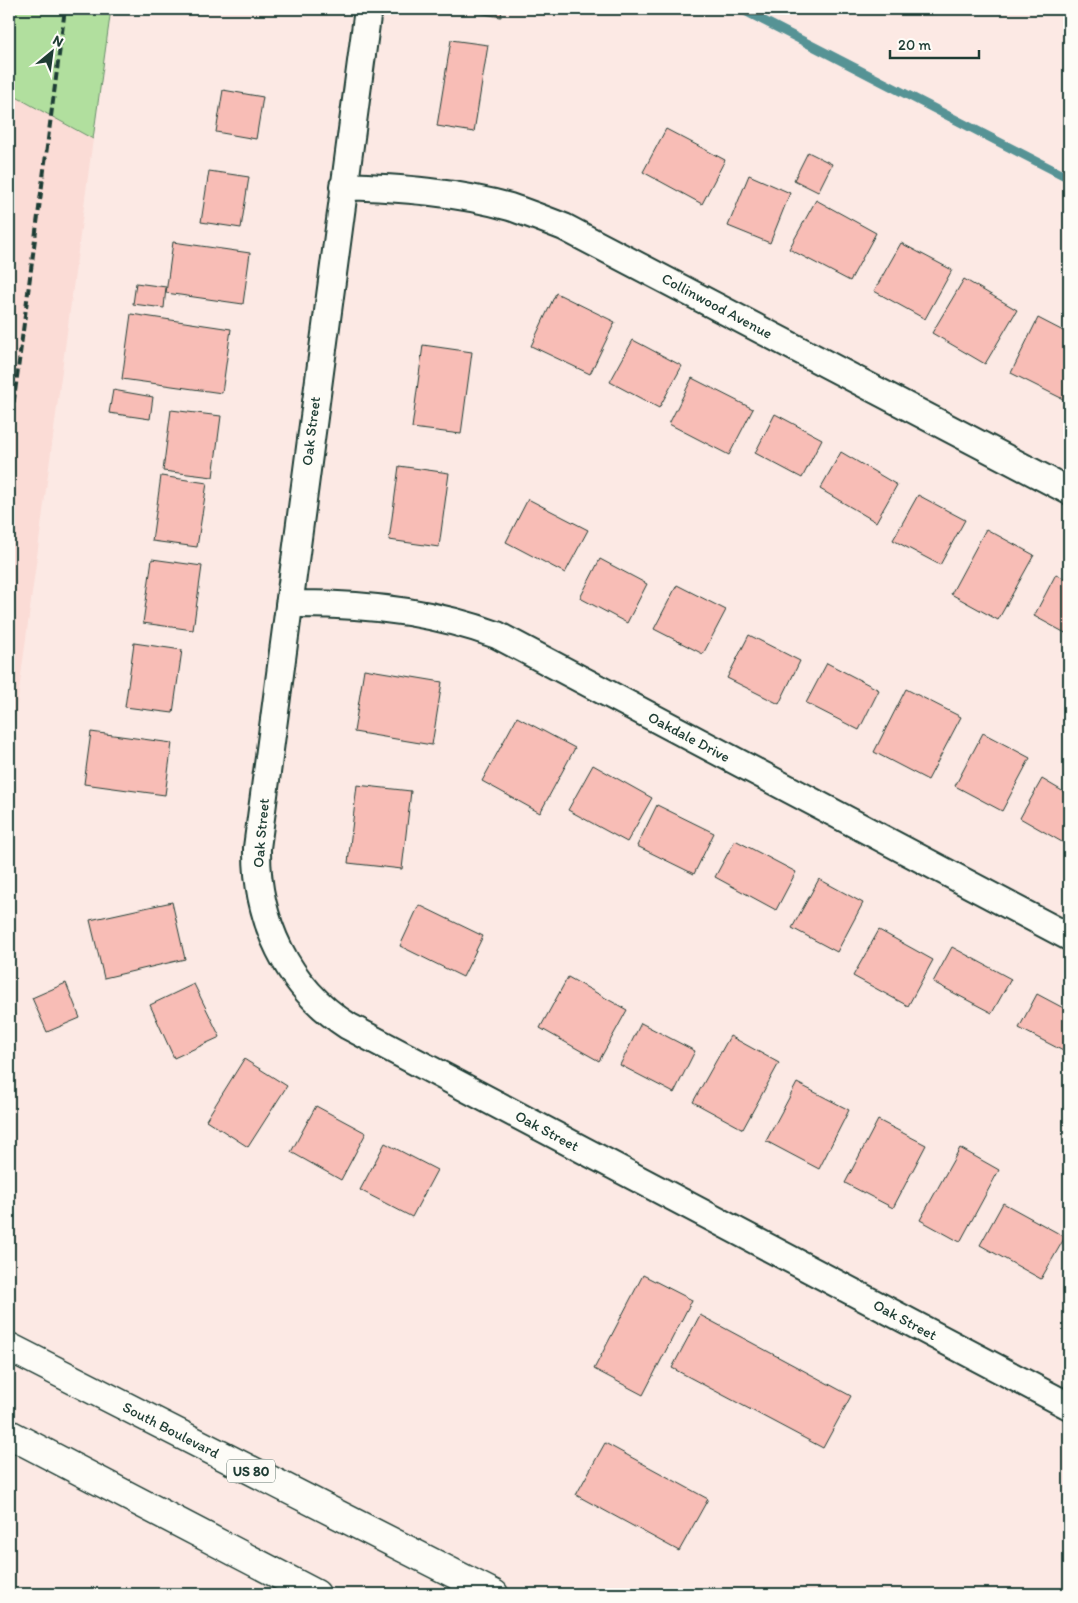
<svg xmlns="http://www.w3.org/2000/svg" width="1078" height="1603" viewBox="0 0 1078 1603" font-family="Itim,sans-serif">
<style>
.built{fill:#fbdcd6}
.green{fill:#b1df9e;stroke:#688e69}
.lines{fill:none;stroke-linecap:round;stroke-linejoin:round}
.stream{stroke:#579395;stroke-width:9}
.building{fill:#f8bdb6;stroke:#1f3d34}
.street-casing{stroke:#1f3d34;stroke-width:30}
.highway-casing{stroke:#1f3d34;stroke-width:31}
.street{stroke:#fdfcf7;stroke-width:26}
.highway{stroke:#fdfcf7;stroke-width:28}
.rail{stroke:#1f3d34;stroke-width:4;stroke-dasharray:8 4;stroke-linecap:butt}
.labels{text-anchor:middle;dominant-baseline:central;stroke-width:4;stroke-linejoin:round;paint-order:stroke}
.shield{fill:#fdfcf7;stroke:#62766e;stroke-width:1}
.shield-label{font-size:14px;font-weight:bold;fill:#1f3d34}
.street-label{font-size:15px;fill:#1f3d34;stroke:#fdfcf7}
</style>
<rect width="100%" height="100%" fill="#fce9e4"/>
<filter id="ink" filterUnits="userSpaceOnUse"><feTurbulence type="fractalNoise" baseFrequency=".02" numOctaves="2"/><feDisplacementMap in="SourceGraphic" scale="10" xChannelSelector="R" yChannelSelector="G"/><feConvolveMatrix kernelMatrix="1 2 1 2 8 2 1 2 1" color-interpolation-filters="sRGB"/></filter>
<g filter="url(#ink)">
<path class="built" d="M9 93 93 139 9 765Z"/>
<path class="green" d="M9 9H111L93 139 9 93Z"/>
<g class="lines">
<path class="stream" d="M741 9 1069 178"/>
</g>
<path class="building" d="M456 9H502L501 17Z
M451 40 488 45 474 132 437 126Z
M223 90 263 97 256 139 216 132Z
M666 129 725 160 702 204 643 172Z
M808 152 832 164 818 192 794 180Z
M209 171 249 177 241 228 201 222Z
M749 175 790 193 770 243 728 226Z
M816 200 876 233 850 281 789 249Z
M173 242 250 253 243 304 166 293Z
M901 243 952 270 925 319 874 291Z
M964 279 1017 310 985 364 932 333Z
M136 283 166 287 164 308 133 304Z
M556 293 615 322 590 374 531 346Z
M131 314 231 329 222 393 122 379Z
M1038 318 1069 334V402L1011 373Z
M633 340 682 366 659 408 610 382Z
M423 345 472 352 461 434 412 428Z
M692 378 753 409 729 455 669 424Z
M113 390 153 397 150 419 109 413Z
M171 410 221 416 213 477 163 471Z
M775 414 822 439 802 478 755 453Z
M841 452 897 485 876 522 820 489Z
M399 466 449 473 439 547 389 540Z
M161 476 207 483 197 547 152 541Z
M918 495 965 520 940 565 893 540Z
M528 499 588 530 565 573 506 542Z
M986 529 1034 555 998 620 951 594Z
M152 559 202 566 193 630 143 623Z
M600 559 647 584 627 623 580 598Z
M1056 574 1069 581V635L1034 616Z
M677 585 726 610 703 654 654 629Z
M749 635 800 661 779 704 727 678Z
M134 643 182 650 173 713 125 707Z
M827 663 879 690 859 730 806 703Z
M364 669 442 682 432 745 354 732Z
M906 689 961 717 928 780 874 752Z
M517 717 575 748 540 813 482 781Z
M91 732 172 743 165 795 84 784Z
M983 733 1030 758 1002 811 955 786Z
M593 765 652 798 627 842 568 810Z
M1042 779 1069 795V846L1020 818Z
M357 785 411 791 402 869 348 863Z
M657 805 714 833 694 874 637 846Z
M735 840 796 872 776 910 715 877Z
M819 879 863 903 837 952 792 928Z
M172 902 185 959 104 978 90 920Z
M419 905 483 936 463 977 400 946Z
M879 930 933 960 908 1006 853 976Z
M952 947 1011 979 992 1013 933 982Z
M568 977 627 1010 599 1061 540 1028Z
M66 983 80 1018 47 1032 32 998Z
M194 984 220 1037 174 1058 150 1005Z
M1037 994 1069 1011V1054L1019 1028Z
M641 1023 695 1051 674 1093 620 1065Z
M730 1036 779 1063 743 1129 693 1102Z
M244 1059 287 1086 248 1147 206 1120Z
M797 1083 849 1110 819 1169 766 1141Z
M316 1106 366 1133 341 1180 291 1152Z
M878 1120 926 1145 893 1208 845 1183Z
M385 1143 437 1170 412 1217 360 1190Z
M960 1148 999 1170 960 1242 920 1220Z
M1003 1203 1065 1237 1041 1279 980 1245Z
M643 1275 692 1300 643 1395 594 1369Z
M700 1315 851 1396 823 1448 672 1368Z
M605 1443 708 1499 679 1551 576 1495Z"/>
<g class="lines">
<g class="street-casing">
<path id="street" d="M368 9 257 848C256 920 287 987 348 1026L1069 1406
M343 186C400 188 456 192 510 207 528 213 546 220 564 227L1069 491
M289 604C360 603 430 610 497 635L1069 937"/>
</g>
<g class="highway-casing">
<path id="highway" d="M9 1347 494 1594
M9 1434 316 1594"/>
</g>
<use href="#street" class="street"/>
<use href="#highway" class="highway"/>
<path class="rail" d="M9 438 65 9"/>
</g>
</g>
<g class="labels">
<rect class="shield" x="227" y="1459.5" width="48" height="23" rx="4"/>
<g class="shield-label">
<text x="251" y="1471">US 80</text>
</g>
<g class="street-label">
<text transform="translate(717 306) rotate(28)">Collinwood Avenue</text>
<text transform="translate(311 431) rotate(-83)">Oak Street</text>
<text transform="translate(689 737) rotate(28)">Oakdale Drive</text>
<text transform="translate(261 833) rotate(-85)">Oak Street</text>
<text transform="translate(547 1131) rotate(28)">Oak Street</text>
<text transform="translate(905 1320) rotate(28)">Oak Street</text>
<text transform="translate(171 1430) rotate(27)">South Boulevard</text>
</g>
</g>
<rect width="1078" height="1603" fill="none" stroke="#fdfcf7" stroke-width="30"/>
<rect x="15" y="15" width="1048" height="1573" fill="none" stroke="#1f3d34" stroke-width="2" filter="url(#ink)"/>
<g transform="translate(52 52) rotate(29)" stroke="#fdfcf7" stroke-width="4" paint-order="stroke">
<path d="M0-4L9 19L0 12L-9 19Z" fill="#1f3d34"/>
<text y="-8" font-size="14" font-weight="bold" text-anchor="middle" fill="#1f3d34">N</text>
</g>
<path d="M890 50v8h89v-8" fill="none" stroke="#1f3d34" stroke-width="2.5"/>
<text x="898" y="50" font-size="15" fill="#1f3d34" stroke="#fdfcf7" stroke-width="4" paint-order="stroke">20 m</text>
</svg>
